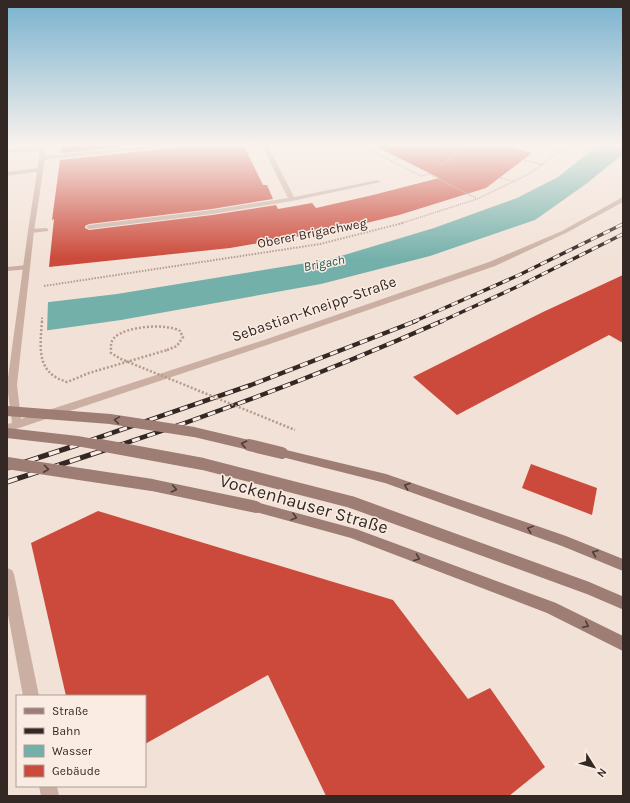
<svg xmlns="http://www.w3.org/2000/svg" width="630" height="803" viewBox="0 0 630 803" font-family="Karla,sans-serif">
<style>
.water{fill:#74b0aa}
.pier{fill:#f2e1d6}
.building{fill:#cb4a3b}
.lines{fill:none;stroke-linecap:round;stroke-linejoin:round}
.path-far2{stroke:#b6998d;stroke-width:1.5;stroke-dasharray:1 1;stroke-linecap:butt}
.path-far1{stroke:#b6998d;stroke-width:2;stroke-dasharray:1.5 1.5;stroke-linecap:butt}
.path{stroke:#b6998d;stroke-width:2.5;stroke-dasharray:2 2;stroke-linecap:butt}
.lane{fill:#caafa2;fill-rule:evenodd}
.street{fill:#caafa2;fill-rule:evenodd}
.secondary{fill:#9d7d74;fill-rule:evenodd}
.rail-far2-casing{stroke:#342825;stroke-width:3.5}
.rail-far1-casing{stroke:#342825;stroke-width:4.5}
.rail-casing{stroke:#342825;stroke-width:5}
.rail-far2{stroke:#faece3;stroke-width:2.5;stroke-dasharray:7;stroke-linecap:butt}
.rail-far1{stroke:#faece3;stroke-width:3;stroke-dasharray:8;stroke-linecap:butt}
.rail{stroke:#faece3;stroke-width:3.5;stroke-dasharray:11;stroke-linecap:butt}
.path-bridge{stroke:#b6998d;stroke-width:2.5;stroke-dasharray:2 2;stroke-linecap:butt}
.secondary-bridge-far1{stroke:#9d7d74;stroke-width:10}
.secondary-bridge{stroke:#9d7d74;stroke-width:12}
.oneway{stroke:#4e3d39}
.labels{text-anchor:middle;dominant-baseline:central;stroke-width:3;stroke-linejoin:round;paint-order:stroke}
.far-street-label{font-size:13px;fill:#342825;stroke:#faece3}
.far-water-label{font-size:13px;font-style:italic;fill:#195752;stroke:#faece3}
.street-label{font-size:15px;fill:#342825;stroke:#faece3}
.near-street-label{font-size:18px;fill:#342825;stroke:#faece3}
</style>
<rect width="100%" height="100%" fill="#f2e1d6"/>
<path class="water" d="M597 146H623V154L586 184 535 220 430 256 321 284 121 320 7 336V307L117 294 331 259 434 228 517 198 558 177Z"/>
<path class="pier" d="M48 300 47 332 7 338V305Z"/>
<path class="building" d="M62 146H120V147L61 153Z
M191 146H244L263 185H267L273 199 212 209 89 224 85 226V228L89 230 212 215 276 205 278 209 312 203 316 208 373 195 439 178 375 146H505L532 153 486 188 399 215 342 229 230 248 49 267 54 219 52 220 60 160Z
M623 275V343L609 335 457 415 413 377 543 312Z
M531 464 597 488 592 515 522 488Z
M98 511 393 600 468 699 490 688 545 767 509 796H326L268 675 145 744V696H66L31 543Z"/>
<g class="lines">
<path class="path-far2" d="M362 146 421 176 429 174 476 198
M439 146 457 154
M524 160 543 165
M391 161 400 158
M440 165 471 146
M500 178 513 181
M399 224 477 199 529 174 567 146"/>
<path class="path-far1" d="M44 286 320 244 403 223
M42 322V316"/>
<path class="path" d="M42 321C40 348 36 373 67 382L89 373 167 350"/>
<path class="lane" d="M151 146H172L42 160 39 158 42 156Z
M262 146H268L294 197 378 180 381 182 292 201 212 214 89 229 86 227 89 225 212 210 288 198Z
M44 148 45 149 42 151 7 153V149Z
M39 168 41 169V171L7 176V172Z
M46 228 48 229V231L31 233 28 231 31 229Z
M27 265H30V269L7 271V267Z
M7 568 12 570 14 574 39 696H23L7 609Z
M39 786H57L59 796H41Z"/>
<path class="street" d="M39 146H45V158L34 231 17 385 21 419 264 340 489 262 562 231 621 198 623 197V202L566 233 495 266 270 344 7 432V424L12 423 7 385 28 231 39 158Z"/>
<path class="secondary" d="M282 449 386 474 566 536 623 559V571L562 546 385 483 278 456 277 453 278 450Z
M256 502 356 529 556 603 623 636V651L547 613 351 538 252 511 250 507 252 503Z"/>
<g class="rail-far2-casing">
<path id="rail-far2" d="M413 322 519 275 623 224
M440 322 521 285 623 234"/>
</g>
<g class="rail-far1-casing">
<path id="rail-far1" d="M74 446 251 385 416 321
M117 446C227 410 336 368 442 321"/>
</g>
<g class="rail-casing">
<path id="rail" d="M7 468 77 445
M7 482 120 445"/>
</g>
<use href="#rail-far2" class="rail-far2"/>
<use href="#rail-far1" class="rail-far1"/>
<use href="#rail" class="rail"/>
<path class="path-bridge" d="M167 350 177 346 183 337 180 331C167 323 125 326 114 338 110 343 111 347 111 353L121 359 295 430"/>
<path class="secondary-bridge-far1" d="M7 411 110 419 194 432 253 446
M7 433 77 441 105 446"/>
<path class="secondary-bridge" d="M100 445 203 464 351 502 588 588 623 603
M249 445 282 453
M7 463 152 485 256 507"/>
</g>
<defs><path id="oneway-chevron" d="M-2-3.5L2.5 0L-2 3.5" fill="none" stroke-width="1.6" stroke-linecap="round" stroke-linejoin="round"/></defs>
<g class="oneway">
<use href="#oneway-chevron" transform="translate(117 420) rotate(-171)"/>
<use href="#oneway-chevron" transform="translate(244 444) rotate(-167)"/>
<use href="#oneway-chevron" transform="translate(46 469) rotate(8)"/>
<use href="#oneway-chevron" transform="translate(407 486) rotate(-161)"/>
<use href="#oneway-chevron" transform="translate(174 489) rotate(12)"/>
<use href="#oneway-chevron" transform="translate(294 517) rotate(15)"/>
<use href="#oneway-chevron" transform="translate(530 529) rotate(-161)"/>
<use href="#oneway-chevron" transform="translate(595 553) rotate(-158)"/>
<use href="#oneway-chevron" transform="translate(417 558) rotate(21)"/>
<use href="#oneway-chevron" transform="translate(586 625) rotate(26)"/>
</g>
<linearGradient id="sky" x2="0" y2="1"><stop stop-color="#79b2cf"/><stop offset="0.56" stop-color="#f9f2ed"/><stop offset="1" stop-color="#f9f2ed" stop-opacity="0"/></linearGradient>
<rect width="630" height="259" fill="url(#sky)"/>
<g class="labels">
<g class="far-street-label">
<text transform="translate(312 233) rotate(-11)">Oberer Brigachweg</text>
</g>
<g class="far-water-label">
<text transform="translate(324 263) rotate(-11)">Brigach</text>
</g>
<g class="street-label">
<text transform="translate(314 309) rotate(-19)">Sebastian-Kneipp-Straße</text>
</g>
<g class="near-street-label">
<text transform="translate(304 504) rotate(16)">Vockenhauser Straße</text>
</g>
</g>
<rect width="630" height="803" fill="none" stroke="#342825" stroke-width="16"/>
<rect x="16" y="695" width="130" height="92" fill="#faece3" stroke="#ab9e97"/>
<rect x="24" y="708" width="20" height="6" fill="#9d7d74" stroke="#ab9e97"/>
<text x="52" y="715" font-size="12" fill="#342825">Straße</text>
<rect x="24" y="728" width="20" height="6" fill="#342825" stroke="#ab9e97"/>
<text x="52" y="735" font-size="12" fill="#342825">Bahn</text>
<rect x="24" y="745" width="20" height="12" fill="#74b0aa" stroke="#ab9e97"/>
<text x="52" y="755" font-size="12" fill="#342825">Wasser</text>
<rect x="24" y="765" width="20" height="12" fill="#cb4a3b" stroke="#ab9e97"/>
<text x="52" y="775" font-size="12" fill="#342825">Gebäude</text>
<g transform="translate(594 767) rotate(127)" stroke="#faece3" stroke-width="3" paint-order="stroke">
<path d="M0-3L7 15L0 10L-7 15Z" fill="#342825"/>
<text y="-6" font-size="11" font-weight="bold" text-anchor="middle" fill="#342825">N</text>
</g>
</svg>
